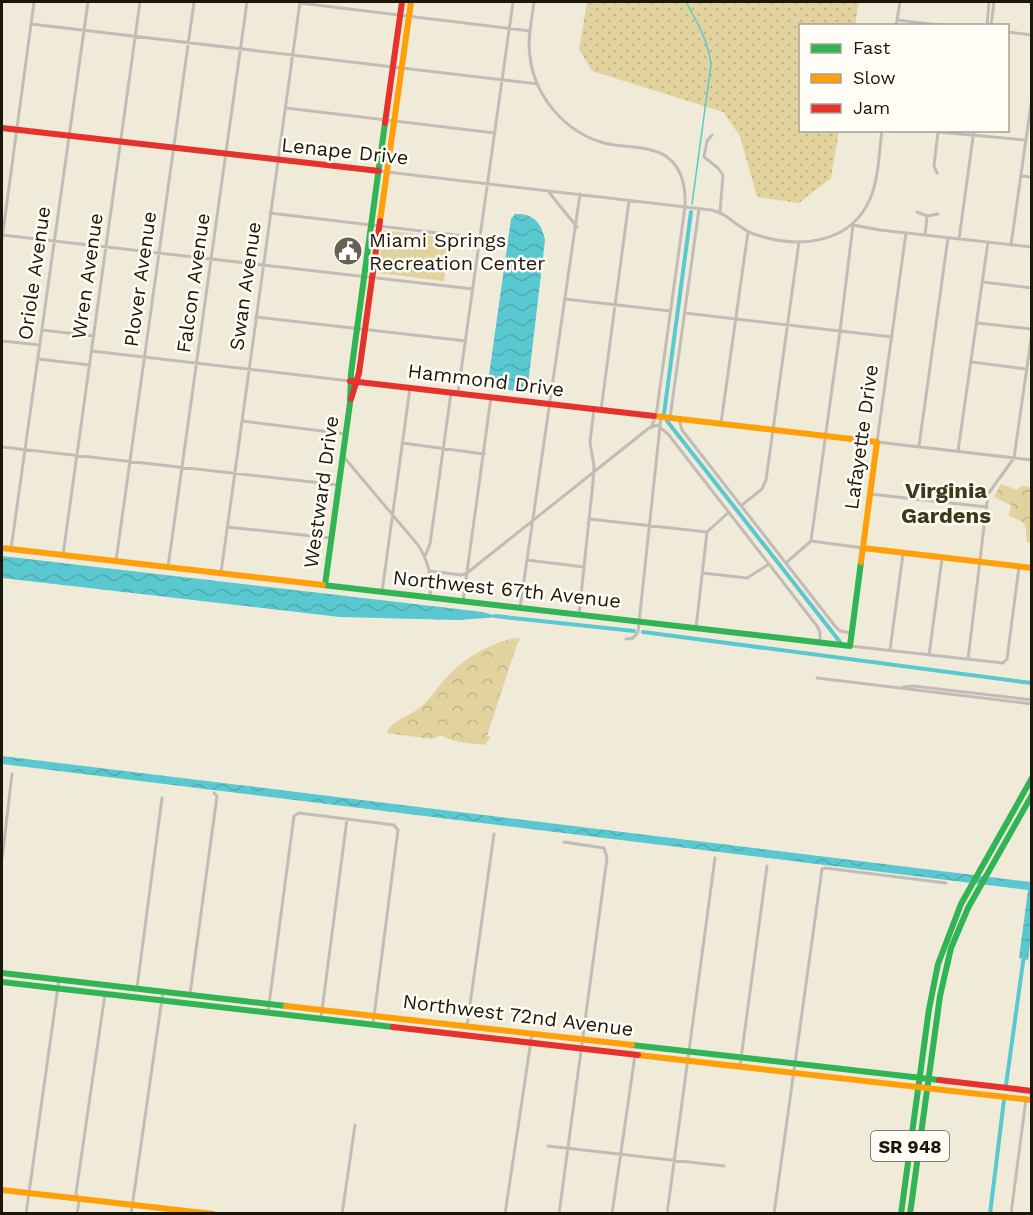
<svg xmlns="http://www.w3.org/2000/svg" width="1033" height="1215" viewBox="0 0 1033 1215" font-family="'Work Sans',sans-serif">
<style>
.grass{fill:url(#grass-dots)}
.forest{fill:url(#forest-crowns)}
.pitch{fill:#e2d39e}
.water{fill:url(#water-waves)}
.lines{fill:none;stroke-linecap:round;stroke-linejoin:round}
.stream{stroke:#5ac8d0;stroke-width:1.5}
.canal{stroke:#5ac8d0;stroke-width:4}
.street{stroke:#c2bcb9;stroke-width:3}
.fast{stroke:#30b455;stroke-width:6}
.slow{stroke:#ff9f0a;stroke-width:6}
.jam{stroke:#e5322d;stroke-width:6}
.labels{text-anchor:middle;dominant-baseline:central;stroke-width:5;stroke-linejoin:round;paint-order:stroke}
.shield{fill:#fffdf6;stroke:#5f5c51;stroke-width:1.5}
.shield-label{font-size:18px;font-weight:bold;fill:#1b170a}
.street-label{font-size:20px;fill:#1b170a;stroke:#fffdf6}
.poi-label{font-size:20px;fill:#1b170a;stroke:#fffdf6;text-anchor:start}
.quarter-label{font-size:22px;font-weight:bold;fill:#403819;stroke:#fffdf6}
</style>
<defs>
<pattern id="grass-dots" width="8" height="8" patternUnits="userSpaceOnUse" patternTransform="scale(1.5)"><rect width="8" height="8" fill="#e2d39e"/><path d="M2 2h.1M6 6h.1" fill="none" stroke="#c1b487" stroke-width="1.8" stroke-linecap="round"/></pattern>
<pattern id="forest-crowns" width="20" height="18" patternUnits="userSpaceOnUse" patternTransform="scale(1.5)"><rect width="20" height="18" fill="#e2d39e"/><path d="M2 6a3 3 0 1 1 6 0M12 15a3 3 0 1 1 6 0" fill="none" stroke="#c1b487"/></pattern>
<pattern id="water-waves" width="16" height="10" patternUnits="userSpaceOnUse" patternTransform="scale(1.5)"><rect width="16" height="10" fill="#5ac8d0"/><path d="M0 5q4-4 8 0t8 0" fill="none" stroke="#4eabb1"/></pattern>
</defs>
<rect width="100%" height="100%" fill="#f0ead8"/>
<path class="grass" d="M587 2H859L855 25 800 26V130L839 131 831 178 799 203 757 197 740 136 723 112 592 71 579 49Z"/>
<path class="forest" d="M1001 484 1017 490 1021 486 1031 487V543L1027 542C1026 524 1027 523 1009 516L1011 505 994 497Z
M515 638 520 639V641H518L487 736 491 737 485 745C470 743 453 743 441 735L432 739 387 733C390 721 410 716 419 708 429 701 436 689 444 680 462 659 488 644 515 638Z"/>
<path class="pitch" d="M383 230 439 237V239L449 240 444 281 378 273Z"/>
<path class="water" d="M515 214C533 213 542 223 545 240L528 385 525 390C512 392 493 389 489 375L511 219Z
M2 556 483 612 500 617 458 620 340 617 2 578Z
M2 756 1031 882 1032 929 1028 960 1019 958 1028 890 2 764Z"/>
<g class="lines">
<path class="stream" d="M686 2C697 22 709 42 711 65L692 204"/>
<path class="canal" d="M664 414 691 212
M667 421 840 642
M495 616 634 631
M643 632 1032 683
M1006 1085 1024 955
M990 1214 1004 1100"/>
<path class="street" d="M534 2C532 19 527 39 530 57 535 97 565 132 604 143 624 148 650 145 667 157 683 169 686 188 685 207L656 416 652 425
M300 3 530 31
M897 20 947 26
M31 24 538 84
M896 26 900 2
M987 26 989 2
M991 26 994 2
M1008 32 1032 35
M286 108 495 133
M712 135 707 141 704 157 718 168 723 175 720 212
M379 171 711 210C728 213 738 229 754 234 797 249 850 245 870 199 879 178 879 152 882 130
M937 173 934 166 938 132 1025 140
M1021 176 1032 177
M548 191 577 227
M917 212 927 216 938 214
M270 213 480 238
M906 233 877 442 1032 460
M2 235 473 289
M925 235 927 216
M2 239 34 2
M959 239 974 130
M1011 245 1032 97
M983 282 1032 288
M565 299 670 311
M685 313 892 337
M256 317 466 341
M977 323 1032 329
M42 330 94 336
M2 341 40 345
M92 351 350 381
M38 359 90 365
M972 362 1026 369
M458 393 513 2
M601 410 629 201
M670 418 699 209
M679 419 682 430 835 626 840 631 852 633
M242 421 346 434
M721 423 748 232
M402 443 484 454
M919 446 948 238
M2 447 339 485
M958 451 988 242
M343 456 418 545C429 562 432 577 430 597
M870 494 987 507
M742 505 762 489 766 480 799 242
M589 519 707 532 729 512
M227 527 331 538
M811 541 863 548
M11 549 88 2
M63 555 140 2
M425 556 430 544 451 393
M527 560 584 567
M116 561 194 2
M787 562 811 541 840 331 853 225 880 230 1032 247
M168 567 247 2
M430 571 461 575 467 573 649 428 657 425 668 434 817 626 820 632V642
M221 573 300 2
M703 573 747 578 769 564
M382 592 410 388
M463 601 491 397
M520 608 580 194
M579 614 593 482 594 466 590 442 594 409
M696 628 707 532
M626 639 633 638 638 632 661 417
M850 646 1003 663 1007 659 1019 567
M890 650 903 554
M929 655 942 559
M968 659 988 494 1014 458 1032 332
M817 678 1032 704
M903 687 913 686 1032 700
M2 859 12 774
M137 988 162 798
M190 994 217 796 214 793
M268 1012 294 816 299 813 394 825 398 830 373 1024
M321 1018 347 819
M467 1026 494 834
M740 1066 767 866
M548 1146 724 1166
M26 1214 59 979
M77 1214 79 1202 76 1193 105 994
M131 1214 163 992
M342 1214 355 1125
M505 1214 532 1034
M559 1214 607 858 604 848 564 842
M612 1214 635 1055
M667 1214 715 858
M774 1214 822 869 825 868 946 883
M1011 1214 1026 1099"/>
<path class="fast" d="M323 585 850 646 861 562
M325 585 350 403 351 373 385 123
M2 973 286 1006
M2 982 393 1027
M632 1045 939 1080
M901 1214 929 1009 938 964 961 904 1032 778
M910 1214 940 996 951 948 968 908 1032 795"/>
<path class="slow" d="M380 221 411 2
M654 416 877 442 861 562
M2 548 323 585
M863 548 1032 568
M286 1006 632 1045
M638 1055 1032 1100
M2 1190 213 1214"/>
<path class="jam" d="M385 123 402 2
M2 128 379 171
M350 381 654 416
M351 399 359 373 380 221
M393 1027 638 1055
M939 1080 1032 1091"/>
</g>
<defs>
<g id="civic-disc" transform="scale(1.5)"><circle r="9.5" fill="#666152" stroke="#fffdf6"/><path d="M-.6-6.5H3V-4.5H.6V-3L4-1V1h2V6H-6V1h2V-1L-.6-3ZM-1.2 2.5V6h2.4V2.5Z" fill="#fff"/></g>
</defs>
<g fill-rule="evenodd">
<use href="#civic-disc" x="348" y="251"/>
</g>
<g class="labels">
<rect class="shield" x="871" y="1131" width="78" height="30" rx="4.5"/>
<g class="shield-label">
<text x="910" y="1146">SR 948</text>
</g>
<g class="street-label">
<text transform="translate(345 151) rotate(6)">Lenape Drive</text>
<text transform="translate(34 273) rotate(-82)">Oriole Avenue</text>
<text transform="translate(87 276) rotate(-82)">Wren Avenue</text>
<text transform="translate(140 279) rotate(-82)">Plover Avenue</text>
<text transform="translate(193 283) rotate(-82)">Falcon Avenue</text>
<text transform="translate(245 286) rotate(-82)">Swan Avenue</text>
<text transform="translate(486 380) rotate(7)">Hammond Drive</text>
<text transform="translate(861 437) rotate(-82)">Lafayette Drive</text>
<text transform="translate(321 492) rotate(-82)">Westward Drive</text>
<text transform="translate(507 589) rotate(6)">Northwest 67th Avenue</text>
<text transform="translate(518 1015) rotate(7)">Northwest 72nd Avenue</text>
</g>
<g class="poi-label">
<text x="369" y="240">Miami Springs<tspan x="369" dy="23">Recreation Center</tspan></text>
</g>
<g class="quarter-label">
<text x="946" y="490">Virginia<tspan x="946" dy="25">Gardens</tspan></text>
</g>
</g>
<rect width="1033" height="1215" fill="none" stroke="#1b170a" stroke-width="6"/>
<rect x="799" y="24" width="210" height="108" fill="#fffdf6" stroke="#a4a198" stroke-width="1.5"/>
<rect x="811" y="44" width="30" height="9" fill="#30b455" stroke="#a4a198" stroke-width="1.5"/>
<text x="853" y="54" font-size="18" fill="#1b170a">Fast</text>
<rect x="811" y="74" width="30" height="9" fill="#ff9f0a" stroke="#a4a198" stroke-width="1.5"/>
<text x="853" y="84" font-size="18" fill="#1b170a">Slow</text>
<rect x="811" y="104" width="30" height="9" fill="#e5322d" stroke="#a4a198" stroke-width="1.5"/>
<text x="853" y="114" font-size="18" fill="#1b170a">Jam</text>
</svg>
